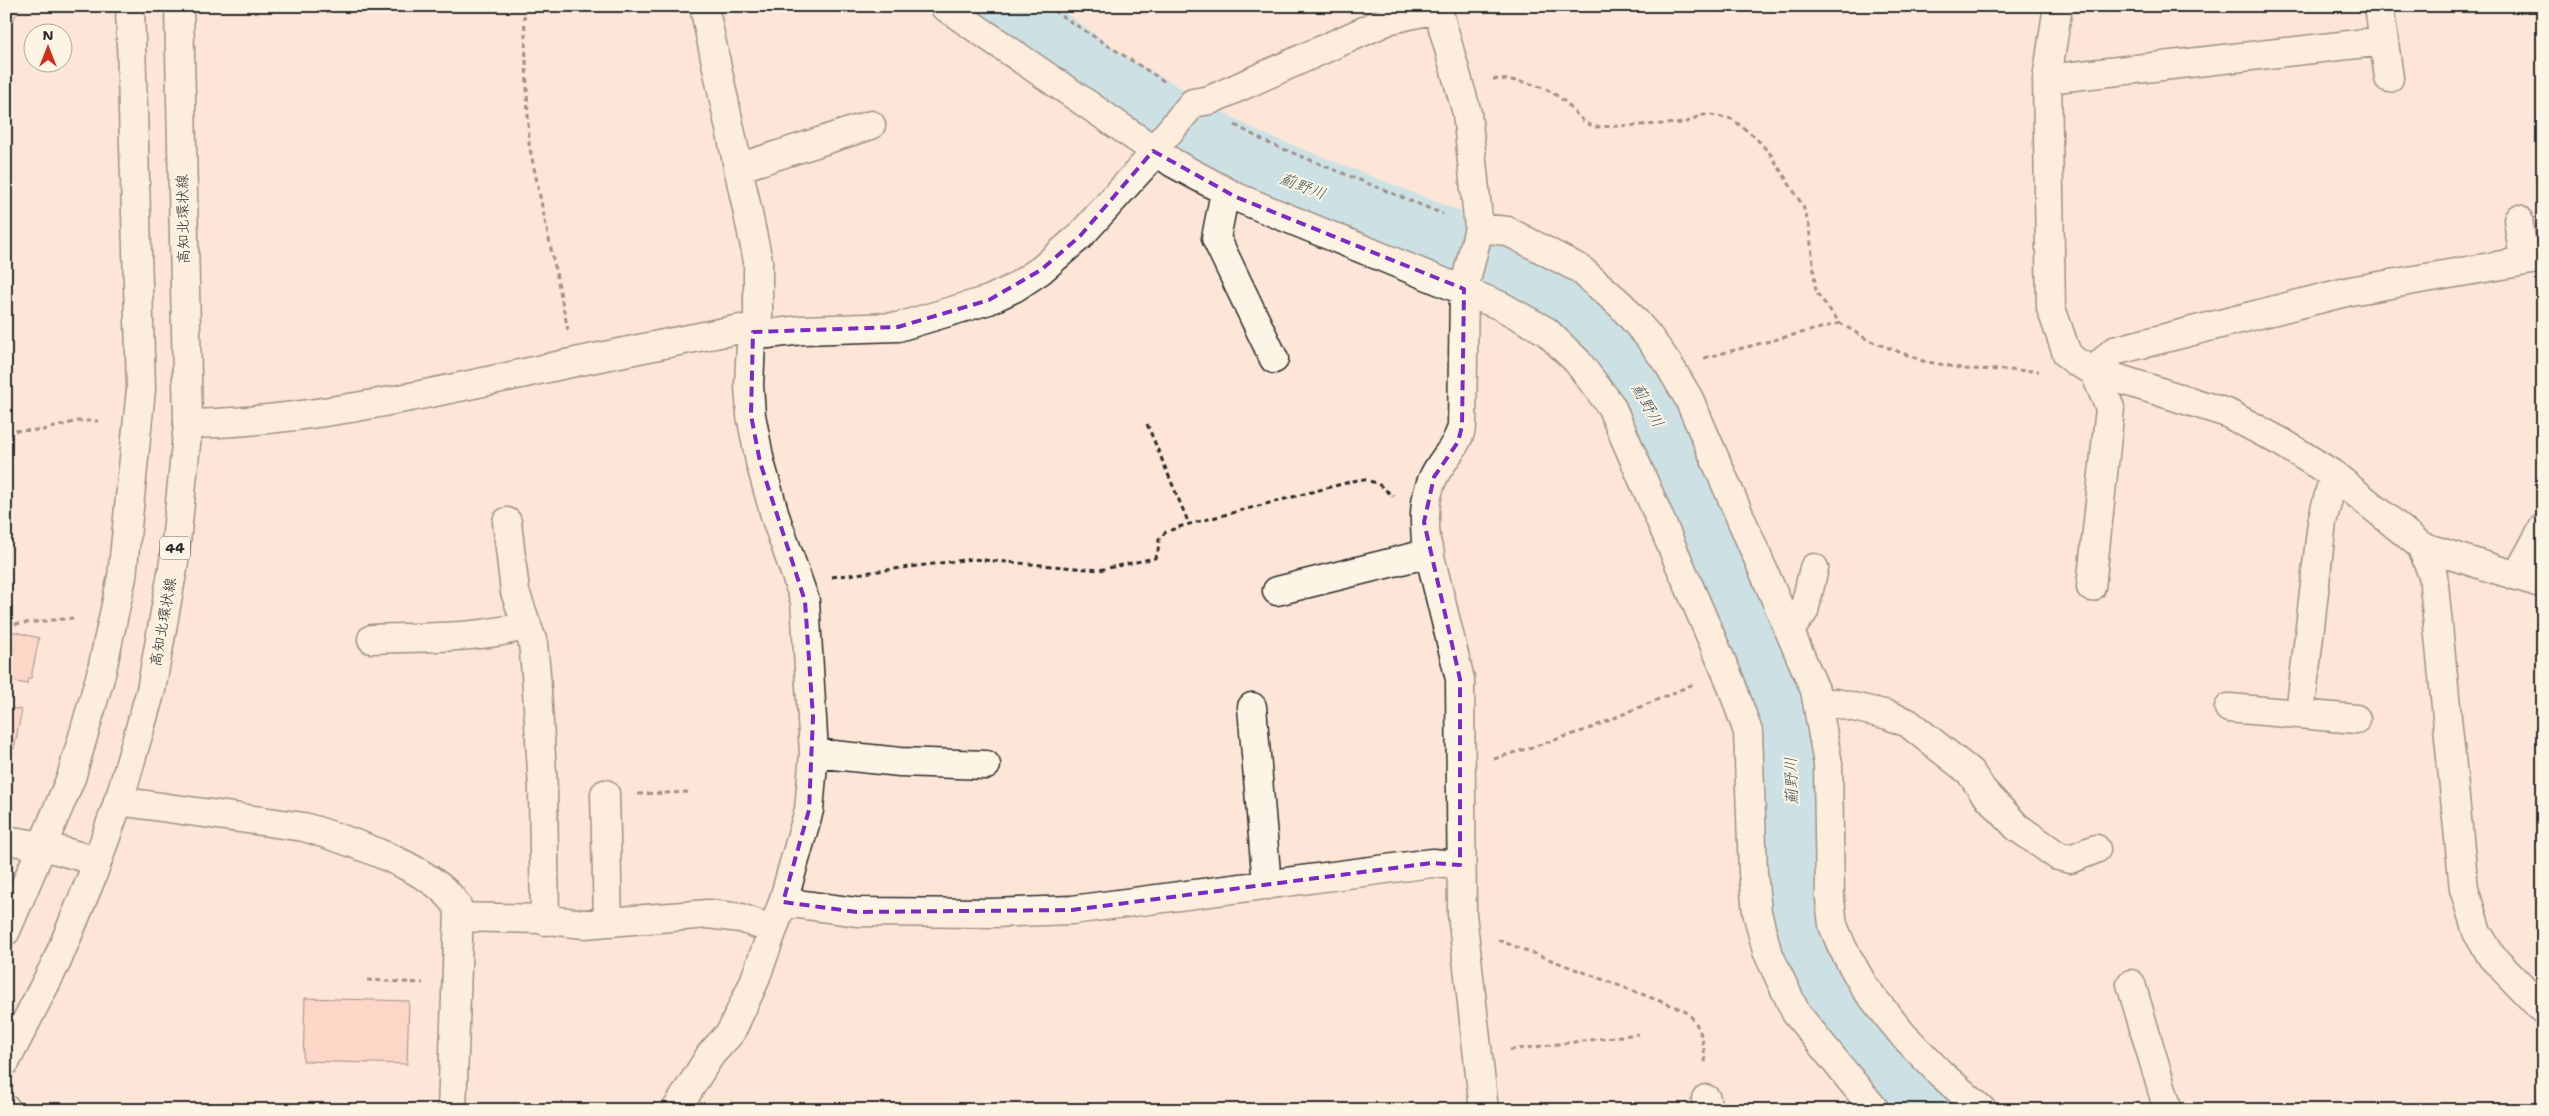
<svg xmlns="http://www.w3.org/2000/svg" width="2549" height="1116" viewBox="0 0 2549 1116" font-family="'Shantell Sans','Klee One',sans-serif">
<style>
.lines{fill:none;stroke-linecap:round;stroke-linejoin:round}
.river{stroke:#93dcf4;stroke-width:69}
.building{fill:#fec4b6;stroke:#2b2b2b}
.street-casing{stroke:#2b2b2b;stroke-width:31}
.primary-casing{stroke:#2b2b2b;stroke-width:31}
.path{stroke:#2b2b2b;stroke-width:3;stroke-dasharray:5 4;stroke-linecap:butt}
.street{stroke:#fcf5e5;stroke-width:28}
.primary{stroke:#fcf5e5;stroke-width:28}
.marked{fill:none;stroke:#7b2cbf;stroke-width:4;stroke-dasharray:10 6;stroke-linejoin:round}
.labels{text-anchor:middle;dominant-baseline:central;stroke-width:4;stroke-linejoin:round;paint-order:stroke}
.shield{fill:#fcf5e5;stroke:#6a6863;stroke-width:1}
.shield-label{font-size:14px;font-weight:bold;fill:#2b2b2b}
.street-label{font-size:15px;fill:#2b2b2b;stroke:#fcf5e5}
.water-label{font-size:16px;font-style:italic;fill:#45575d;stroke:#fcf5e5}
</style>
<rect width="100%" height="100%" fill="#fde6d7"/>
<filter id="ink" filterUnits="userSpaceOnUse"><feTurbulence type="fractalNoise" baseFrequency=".02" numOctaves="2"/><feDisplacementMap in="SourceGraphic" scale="10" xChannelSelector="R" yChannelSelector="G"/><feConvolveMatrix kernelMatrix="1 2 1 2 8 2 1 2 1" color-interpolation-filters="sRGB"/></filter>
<g filter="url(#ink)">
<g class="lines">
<path class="river" d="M997 6 1109 87 1244 163 1447 243 1525 279 1552 294 1587 321 1612 348 1649 401 1749 623 1781 712 1790 749 1794 908 1804 943 1821 979 1879 1060 1926 1110"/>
</g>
<path class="building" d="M6 6H21L6 33Z
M6 482 10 596H6Z
M7 630 39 638 31 678H28L27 684 6 680Z
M6 707 22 710 14 749 6 747Z
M305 998 409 1001 407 1064 303 1061Z"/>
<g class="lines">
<g class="street-casing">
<path id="street" d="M944 6 1173 163 1236 197 1501 306 1546 331 1577 361 1611 406 1730 681 1748 732 1753 873 1757 912 1767 951 1796 1013 1875 1110
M1437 6 1467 113 1479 228 1464 289 1462 426C1456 450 1442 458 1433 478 1424 498 1424 518 1426 540L1460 679 1462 914 1484 1110
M2058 6 2047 79 2051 308 2067 354 2076 362 2094 371 2227 413 2283 443 2334 475 2421 546 2433 575 2464 889 2477 932 2492 957 2543 1010
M2379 6 2389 78
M2047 79 2384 41
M738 168 871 125
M1225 192 1216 238 1274 359
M2518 219 2524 261
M1479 228 1507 231 1580 269 1621 305 1648 336 1669 365 1689 399 1815 690 1828 764 1830 899 1833 925 1842 947 1865 988 1903 1035 1941 1074 1982 1110
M188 424C302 422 414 397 525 373 596 357 668 343 740 329L768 334 802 330 898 327 989 300 1014 288 1041 270 1080 236 1146 163 1153 151 1193 103 1210 100 1391 19 1436 9
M507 522 515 592 533 643 536 674 543 789 545 921
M2421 546 2543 584
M2517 576 2543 528
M2091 587 2110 408 2094 371 2114 351 2350 291 2543 258
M1277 591 1430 553
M1790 630 1804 611 1814 568
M372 639C419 637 482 639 527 625
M1818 703H1836L1888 715 1908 723 1970 772 1983 791 2017 827 2058 856 2070 859 2096 849
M1252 707 1267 885
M2229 708 2356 719
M2300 714 2322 522 2334 475
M814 753 900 762 986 765
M605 794 608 922
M118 801 304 827C344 839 442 870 459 910L452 1110
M6 840 43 846 97 861
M783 902 857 912 993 913 1072 910 1432 863 1460 865
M459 917 540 919 584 924 708 914 741 918 773 930
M2131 984 2168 1110
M1706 1099 1708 1110
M6 1110H7
M676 1110 711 1054 731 1032 754 982 783 902 809 810 814 753 805 601 776 519 760 462 751 415 749 385 751 343 758 318V261L704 6"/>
</g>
<g class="primary-casing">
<path id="primary" d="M6 931 71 778 101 674 122 577 141 389 130 6
M6 1061 57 961 91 879 122 791 151 690 174 562 188 424 179 6"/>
</g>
<path class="path" d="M524 6 529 144 568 330
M1046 6 1167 83
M1493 79C1520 80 1546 84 1566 103 1576 113 1582 123 1596 127L1685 123 1701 115H1712L1732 119 1755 137 1771 155 1803 206 1809 226 1816 292 1840 323 1868 340 1923 361 1965 369 2039 371
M1235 125 1266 142 1443 214
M1704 358 1840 323
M1147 424 1189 524
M6 431 43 430 78 421H98
M832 577 972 559 1099 570 1155 558 1158 552 1159 539 1166 532 1182 526 1361 479 1377 483 1393 496
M6 625 73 618
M1494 759 1586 730 1694 684
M638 794 691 792
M1498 940 1684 1010C1703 1025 1703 1044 1706 1066
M367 980 423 983
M1510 1050 1638 1034"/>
<use href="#street" class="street"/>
<use href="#primary" class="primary"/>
</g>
</g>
<path d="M0 0H2549V1116H0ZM1153 151 1236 197 1464 289 1462 426 1458 442 1434 477 1424 522 1460 679V865L1432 863 1072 910 857 912 783 902 809 810 813 717 805 601 760 462 751 415 753 332 898 327 989 300 1041 270 1080 236Z" fill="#fde6d7" fill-opacity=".55" fill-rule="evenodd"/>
<path class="marked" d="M1153 151 1236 197 1464 289 1462 426 1458 442 1434 477 1424 522 1460 679V865L1432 863 1072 910 857 912 783 902 809 810 813 717 805 601 760 462 751 415 753 332 898 327 989 300 1041 270 1080 236Z"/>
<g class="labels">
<rect class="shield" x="160" y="536.5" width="30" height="23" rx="4"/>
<g class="shield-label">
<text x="175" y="548">44</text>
</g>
<g class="street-label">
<text transform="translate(183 219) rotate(-91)">高知北環状線</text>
<text transform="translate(163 622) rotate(-80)">高知北環状線</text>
</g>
<g class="water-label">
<text transform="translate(1303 186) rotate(21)">薊野川</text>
<text transform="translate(1648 405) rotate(61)">薊野川</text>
<text transform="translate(1791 781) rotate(-92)">薊野川</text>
</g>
</g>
<rect width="2549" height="1116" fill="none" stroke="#fcf5e5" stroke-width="25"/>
<rect x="12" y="12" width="2524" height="1091" fill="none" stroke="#2b2b2b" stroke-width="2" filter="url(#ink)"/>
<g transform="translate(48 48)"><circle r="24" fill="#fcf5e5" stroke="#a8a49b"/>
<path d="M0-4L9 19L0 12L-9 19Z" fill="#c8321e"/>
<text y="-8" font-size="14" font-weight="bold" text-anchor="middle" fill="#2b2b2b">N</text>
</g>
</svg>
